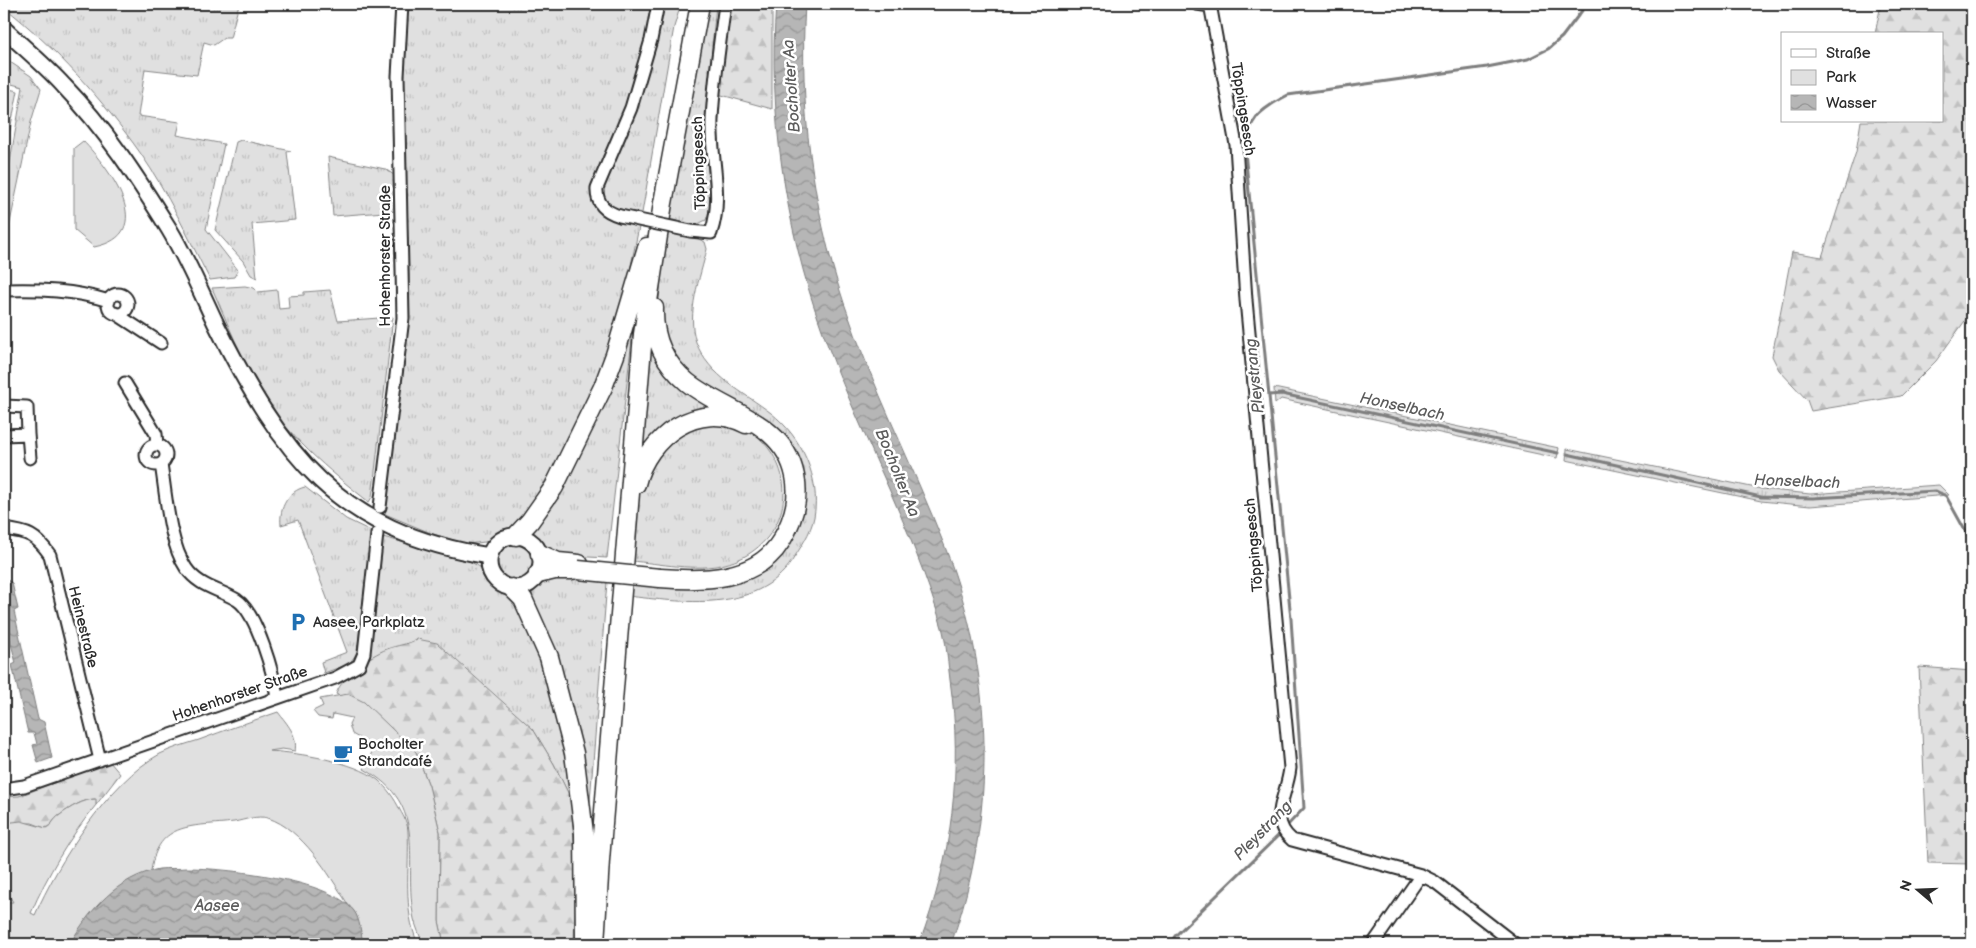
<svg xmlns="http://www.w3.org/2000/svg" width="1976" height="948" viewBox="0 0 1976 948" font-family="'Balsamiq Sans',sans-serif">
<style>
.grass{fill:url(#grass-tufts);stroke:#868686}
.forest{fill:url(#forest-firs);stroke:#868686}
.green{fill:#e0e0e0;stroke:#868686}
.water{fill:url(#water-waves);stroke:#7e7e7e}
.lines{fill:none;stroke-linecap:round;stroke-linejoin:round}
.stream{stroke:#7e7e7e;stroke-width:3}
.minor-casing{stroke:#2b2b2b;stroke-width:15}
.secondary-casing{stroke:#2b2b2b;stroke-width:19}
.trunk-casing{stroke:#2b2b2b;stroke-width:21}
.minor{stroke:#fff;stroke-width:11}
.secondary{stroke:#fff;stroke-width:15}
.trunk{stroke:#fff;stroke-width:18}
.minor-bridge-casing{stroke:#2b2b2b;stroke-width:15;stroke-linecap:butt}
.trunk-bridge-casing{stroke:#2b2b2b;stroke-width:21;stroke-linecap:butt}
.minor-bridge{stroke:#fff;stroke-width:11}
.trunk-bridge{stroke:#fff;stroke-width:18}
.labels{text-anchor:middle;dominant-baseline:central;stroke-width:5;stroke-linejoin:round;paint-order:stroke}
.street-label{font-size:15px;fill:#2b2b2b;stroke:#fff}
.poi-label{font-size:15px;fill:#2b2b2b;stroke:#fff;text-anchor:start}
.water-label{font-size:16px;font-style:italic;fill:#5c5c5c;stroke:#fff}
</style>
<defs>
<pattern id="grass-tufts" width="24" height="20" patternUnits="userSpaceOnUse" patternTransform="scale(1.25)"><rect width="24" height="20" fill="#e0e0e0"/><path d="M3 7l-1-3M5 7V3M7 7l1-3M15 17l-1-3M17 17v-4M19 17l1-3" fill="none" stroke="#c0c0c0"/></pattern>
<pattern id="forest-firs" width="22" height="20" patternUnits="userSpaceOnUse" patternTransform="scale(1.25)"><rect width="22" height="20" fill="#e0e0e0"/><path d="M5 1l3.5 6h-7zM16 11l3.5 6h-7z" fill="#c0c0c0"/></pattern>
<pattern id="water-waves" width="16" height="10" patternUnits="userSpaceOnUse" patternTransform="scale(1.25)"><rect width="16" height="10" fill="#b6b6b6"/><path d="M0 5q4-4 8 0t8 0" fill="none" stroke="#949494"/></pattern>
</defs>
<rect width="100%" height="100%" fill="#fff"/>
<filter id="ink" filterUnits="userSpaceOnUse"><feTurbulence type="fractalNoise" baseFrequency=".02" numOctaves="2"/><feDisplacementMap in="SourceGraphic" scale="10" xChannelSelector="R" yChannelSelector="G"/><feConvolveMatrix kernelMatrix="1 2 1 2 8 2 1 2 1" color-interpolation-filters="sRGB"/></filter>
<g filter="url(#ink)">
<path class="grass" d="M4 4H239L230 38H224L214 45 204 42 197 75 145 69 138 116 180 122 177 135 224 144 206 229 238 270 234 277 210 280C188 237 168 193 141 154 103 100 56 48 4 7Z
M406 4H652L647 38 622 118 592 183C588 220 613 216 639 227L620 318 599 377 567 446 521 520 514 527 485 542 467 544 433 534 385 514 405 347 409 276 403 95Z
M664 4H681L674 27 642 213 613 208 603 200 601 187C622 134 659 60 664 4Z
M704 4H716L704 139 712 202 706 220 696 225 669 219Z
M4 58 31 76 41 89 31 122 7 237H4V196L23 87 4 82Z
M241 140 291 151 287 152 295 220 252 224 257 278 251 275 243 261 215 230 236 142Z
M328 157 385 169 397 177V211L333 216Z
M666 231 689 237 691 235 705 242 707 249C700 278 686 313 696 342 709 377 744 392 771 413 802 437 821 479 814 517 811 533 800 548 792 561 756 614 682 602 627 596L628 583 692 584 781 552 795 461 699 387 671 361 657 319Z
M245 286 254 288 258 292 277 290 279 309 289 308 288 296 304 295V292L330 290 338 321 393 317 372 497 369 502C328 470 286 435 259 389 241 357 227 322 212 288Z
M634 321 607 558 552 555 528 533Z
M652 338 713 404 716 413 644 454 637 427 644 347Z
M1274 388 1559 448 1557 458 1281 399 1275 404Z
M694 424C707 425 733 422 744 426 754 431 762 440 769 449 802 493 777 551 725 564 695 572 660 563 630 561 634 533 637 465 659 447 669 438 683 431 694 424Z
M1567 449 1761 489 1810 494 1939 485 1949 495 1810 506 1761 501 1566 460Z
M305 487 346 519 371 531 357 653 349 664 324 673 321 662 347 652 298 520 281 525C279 508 288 491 305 487Z
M383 537 467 560 480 567 487 580 515 598 534 642 549 689 563 747 571 799 554 764 533 729 417 639C401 648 385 650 369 658Z
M494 562a20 20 0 1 1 40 0a20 20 0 1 1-40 0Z
M564 575 607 582 588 827 532 599 533 591 539 582Z"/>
<path class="forest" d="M731 4H772V109L718 94Z
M1881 4H1972V311L1936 361 1901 396 1811 411 1807 400 1779 370 1772 356 1792 252 1822 257 1856 152 1861 121H1942V34H1875Z
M417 639 437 643 533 729 554 764 571 799 576 869 574 944H444L439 921 440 832 429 786 416 752 348 694 340 696 336 694C343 675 369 656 387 649 397 645 407 645 417 639Z
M1919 667 1972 671V864L1928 863Z
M110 762 120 774 96 805 95 799C84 799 69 808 60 815 53 819 53 825 45 828L32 823H4V797L19 796Z"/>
<path class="green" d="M4 88 18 91 4 159Z
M83 141C109 168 160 234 94 247L74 230V148Z
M348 694 364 702 416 752 429 786 440 832 439 921 444 944H423C420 936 416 927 414 919 402 860 431 806 364 769L372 752 368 743 352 734 349 724 352 718 333 714 332 719 318 717 313 711 323 706 320 699Z
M278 712C287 724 298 735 295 751L282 749 269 751C299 753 354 761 378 780 387 788 395 799 400 810 404 817 408 824 408 832 410 870 402 907 418 944H363C361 935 359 924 356 915 354 910 349 907 347 903 329 874 302 829 268 818 257 815 245 820 234 822 194 827 158 820 151 871L126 883 70 944H4V902H13L4 887V823L21 821 46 828C53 825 53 819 60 815 69 808 84 799 96 799V805C69 838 47 875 31 913L35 915C57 864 109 781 160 754 172 748 186 744 199 740 225 730 252 721 278 712Z"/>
<path class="water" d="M776 4H805C799 104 812 208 844 303 872 387 913 465 945 547 995 675 997 815 951 944H919C952 859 963 770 950 680 948 664 947 647 943 631 913 526 857 430 821 327 785 226 768 111 776 4Z
M4 578 12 583 18 609 14 611 38 719 44 722 52 758 38 763 33 745 37 744 34 733H28L12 665 16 663 8 632H4Z
M186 868C224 868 330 879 354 911 360 919 361 934 363 944H70C89 910 118 877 159 869 167 868 177 869 186 868Z"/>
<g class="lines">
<path class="stream" d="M1269 395 1282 394 1558 453
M1567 454 1761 497 1813 498 1936 491 1946 496 1972 543
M1286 827 1304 808 1291 619 1245 152C1248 119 1259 110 1288 95L1487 67 1528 59 1548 49 1562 37 1587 4
M1170 944 1175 936 1282 832"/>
<g class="minor-casing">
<path id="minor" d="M1197 4 1210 6
M1210 4 1236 145 1246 300 1290 768C1287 797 1267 819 1292 840L1421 875 1435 882 1515 944
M620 216C606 212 596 204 597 188L631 108 651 40 658 4
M690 231 711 233C724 195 710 158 712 119 714 80 720 42 725 4
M4 290C39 289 74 290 109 301
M108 304a10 10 0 1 1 20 0a10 10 0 1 1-20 0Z
M115 313 161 343
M125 383 156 434 157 445
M4 406 27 407 28 434 4 435
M28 434 30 458
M146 455a10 10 0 1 1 20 0a10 10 0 1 1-20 0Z
M161 464C166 494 169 543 186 568 199 587 219 589 237 600 257 613 274 675 277 698
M380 507 403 318 398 76 402 4
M4 529C28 532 36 535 50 555L100 760
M4 789 24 786 335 678 359 665 364 653 377 534
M1373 944 1421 875"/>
</g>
<g class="secondary-casing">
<path id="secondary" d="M4 29C24 48 46 66 64 86 105 128 138 179 169 229 187 259 201 292 216 324 281 454 337 532 489 556
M489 562a26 26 0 1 1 52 0a26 26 0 1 1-52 0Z"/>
</g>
<g class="trunk-casing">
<path id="trunk" d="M654 308C653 338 664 363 687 382 724 412 784 421 795 476 800 500 793 521 781 541 756 582 701 581 660 578
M636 484C647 437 698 399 746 424
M516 536 530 521 554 487 603 387 615 355 647 247
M540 554 558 562 579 564
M538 574 555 570H572
M512 588 523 599 549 657 574 753 584 833 585 942
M595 944 600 860 643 334 663 203 700 4"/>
</g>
<use href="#minor" class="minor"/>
<use href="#secondary" class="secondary"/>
<use href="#trunk" class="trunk"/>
<g class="minor-bridge-casing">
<path id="minor-bridge" d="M620 216 690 231"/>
</g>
<g class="trunk-bridge-casing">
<path id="trunk-bridge" d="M578 570 660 578"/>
</g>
<use href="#minor-bridge" class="minor-bridge"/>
<use href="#trunk-bridge" class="trunk-bridge"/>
</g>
</g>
<defs>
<g id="parking-bare" transform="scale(1.5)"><path d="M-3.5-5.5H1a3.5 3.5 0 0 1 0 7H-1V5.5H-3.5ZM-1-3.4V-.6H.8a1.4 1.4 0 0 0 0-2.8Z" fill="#1f6fb2" stroke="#fff" stroke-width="2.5" paint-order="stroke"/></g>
<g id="cafe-bare" transform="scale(1.5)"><path d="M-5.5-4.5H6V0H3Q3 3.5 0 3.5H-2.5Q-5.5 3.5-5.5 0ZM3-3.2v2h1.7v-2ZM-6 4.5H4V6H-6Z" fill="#1f6fb2" stroke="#fff" stroke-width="2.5" paint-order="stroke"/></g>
</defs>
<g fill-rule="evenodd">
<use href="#parking-bare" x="298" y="622"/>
<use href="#cafe-bare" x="343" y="753"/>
</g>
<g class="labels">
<g class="street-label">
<text transform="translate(1243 109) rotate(81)">Töppingsesch</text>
<text transform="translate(699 163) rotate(-92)">Töppingsesch</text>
<text transform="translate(385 256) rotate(-90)">Hohenhorster Straße</text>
<text transform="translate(1254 545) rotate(-95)">Töppingsesch</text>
<text transform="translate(83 627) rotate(76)">Heinestraße</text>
<text transform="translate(240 694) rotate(-19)">Hohenhorster Straße</text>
</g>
<g class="poi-label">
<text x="313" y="622">Aasee, Parkplatz</text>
<text x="358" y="744">Bocholter<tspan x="358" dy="17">Strandcafé</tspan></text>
</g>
<g class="water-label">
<text transform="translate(792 86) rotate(-94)">Bocholter Aa</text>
<text transform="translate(1255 376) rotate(-96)">Pleystrang</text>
<text transform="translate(1402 407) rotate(12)">Honselbach</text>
<text transform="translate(897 473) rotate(68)">Bocholter Aa</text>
<text transform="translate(1797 482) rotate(2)">Honselbach</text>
<text transform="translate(1263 831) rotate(-46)">Pleystrang</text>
<text x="217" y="906">Aasee</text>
</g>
</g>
<rect width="1976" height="948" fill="none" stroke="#fff" stroke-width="20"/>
<rect x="10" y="10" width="1956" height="928" fill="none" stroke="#2b2b2b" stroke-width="2" filter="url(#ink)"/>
<rect x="1781" y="32" width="162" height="90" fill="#ffffff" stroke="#aaaaaa"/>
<rect x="1791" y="49" width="25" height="8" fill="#ffffff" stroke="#aaaaaa"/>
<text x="1826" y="58" font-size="15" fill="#2b2b2b">Straße</text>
<rect x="1791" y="70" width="25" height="15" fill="#e0e0e0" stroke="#aaaaaa"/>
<text x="1826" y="82" font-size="15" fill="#2b2b2b">Park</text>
<rect x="1791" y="95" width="25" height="15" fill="url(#water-waves)" stroke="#aaaaaa"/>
<text x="1826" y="108" font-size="15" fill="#2b2b2b">Wasser</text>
<g transform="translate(1918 890) rotate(289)" stroke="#ffffff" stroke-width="4" paint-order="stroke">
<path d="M0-4L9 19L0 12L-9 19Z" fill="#2b2b2b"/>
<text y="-8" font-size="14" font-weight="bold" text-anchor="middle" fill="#2b2b2b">N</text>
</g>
</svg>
